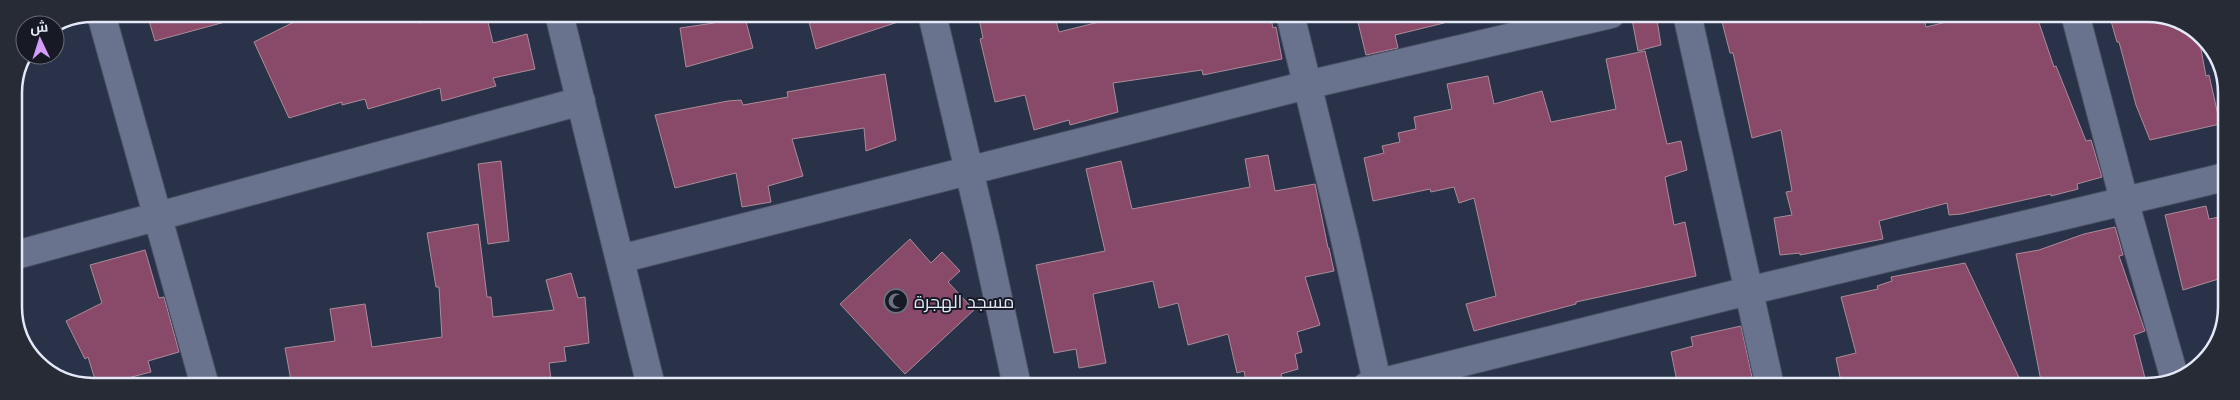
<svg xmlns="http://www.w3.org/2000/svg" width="2240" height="400" viewBox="0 0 2240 400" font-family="Roboto,Cairo,sans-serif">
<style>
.building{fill:#894969;stroke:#ab8c99}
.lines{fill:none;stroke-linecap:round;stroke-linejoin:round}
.minor-casing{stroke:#494f63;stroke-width:30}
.minor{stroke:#69738d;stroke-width:28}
.labels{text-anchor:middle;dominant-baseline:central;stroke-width:4;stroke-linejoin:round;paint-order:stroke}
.poi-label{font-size:18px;fill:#e3e9f8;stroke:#171a25;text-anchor:start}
.rim{fill:none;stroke:#e3e9f8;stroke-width:2.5}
</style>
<rect width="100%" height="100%" fill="#2a3249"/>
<path class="building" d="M147 14H224L225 22 155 41Z
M310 14H377L379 22 408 14H417L420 23 463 14H486L493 43 527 34 535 69 493 78 496 86 442 101 440 88 368 109 365 99 342 105V102L289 118 254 42Z
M712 14H744L753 48 686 67 680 28 714 23Z
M807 14H906L907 19 816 49Z
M978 14H1054L1059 32 1131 14H1270L1273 28 1276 27 1282 59 1203 75 1202 70 1113 83 1118 112 1070 125 1069 120 1034 130 1025 95 995 102 980 39 983 38Z
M1356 14H1442L1444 23 1395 35 1398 48 1366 55Z
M1631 14H1656L1661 45 1638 51Z
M1720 14H1923L1926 27 1979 14H2036L2054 67 2056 66 2086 141 2091 140 2102 177 2077 184 2078 189 2051 196V194L1961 214 1949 215 1947 203 1879 221 1883 239 1800 255V253L1780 255 1774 218 1792 215 1786 192 1792 191 1781 130 1752 138 1733 53H1730Z
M2109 14H2157L2198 33 2206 76 2209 75 2220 124 2150 140 2136 105 2119 42H2117Z
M1645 51 1667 144 1681 141 1687 170 1665 177 1674 225 1685 222 1696 276 1576 302V304L1474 331 1466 304 1496 296 1474 198 1459 203 1454 187 1431 192 1430 189 1373 201 1364 158 1384 153 1382 146 1400 142 1398 133 1416 129 1414 117 1452 109 1447 84 1488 76 1494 104 1542 91 1551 122 1616 109 1606 59Z
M885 74 896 140 866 151 864 128 792 139 803 176 768 186 771 202 742 207 736 173 675 188 655 115 728 101 741 100 743 105 788 97 787 92Z
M1268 155 1275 191 1315 184 1328 248H1329L1334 271 1305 277 1320 325 1297 332 1302 352 1295 354 1298 369 1281 374 1284 386H1247L1244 371 1237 373 1228 334 1188 345 1178 303 1159 308 1153 281 1093 294 1106 363 1079 368 1076 349 1054 353 1036 265 1105 251 1086 169 1121 161 1132 209 1250 187 1245 159Z
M501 161 509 241 488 244 478 164Z
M2206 206 2209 219 2225 216V277L2183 290 2165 215Z
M478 224 487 297H491L493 317 554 310 546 280 571 273 578 298 585 297 589 343 564 347 566 361 549 363 551 380 498 386H292L285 348 335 341 330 309 365 304 372 347 442 337 439 287H436L427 233Z
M2115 227 2123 255 2119 256 2145 331 2134 335 2147 386H2042L2016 254 2039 250 2084 234Z
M910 239 931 263 942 252 960 271 948 282 974 310 905 374 840 304Z
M145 250 159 298 164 297 179 352 148 361 151 372 97 386 88 357 85 359 66 321 102 303 90 265Z
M1965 263 2023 386H1842L1836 358 1856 353 1841 297 1878 289 1877 286 1892 281 1891 277Z
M1741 326 1754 386H1678L1671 352 1693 346 1691 337Z"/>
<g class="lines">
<g class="minor-casing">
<path id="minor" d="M101 14 205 386
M559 14 651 386
M932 14 985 238 1017 386
M1290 14 1345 239 1378 386
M1687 14 1770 386
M2075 14 2124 200 2174 376
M16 255 581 101
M620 259 1307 85 1611 14
M1367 386 1748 291 2225 177"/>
</g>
<use href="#minor" class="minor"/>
</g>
<defs>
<g id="mosque-ring" transform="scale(1.25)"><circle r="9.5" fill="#171a25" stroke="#6b7280" stroke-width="1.5"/><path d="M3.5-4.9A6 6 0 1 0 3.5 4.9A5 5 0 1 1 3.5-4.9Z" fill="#6b7280"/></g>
</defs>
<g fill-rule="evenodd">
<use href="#mosque-ring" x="896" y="301"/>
</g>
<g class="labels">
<g class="poi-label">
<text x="914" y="301">مسجد الهجرة</text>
</g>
</g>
<path d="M0 0H2240V400H0ZM93 22H2147A71 71 0 0 1 2218 93V307A71 71 0 0 1 2147 378H93A71 71 0 0 1 22 307V93A71 71 0 0 1 93 22Z" fill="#272b36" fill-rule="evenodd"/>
<path class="rim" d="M93 22H2147A71 71 0 0 1 2218 93V307A71 71 0 0 1 2147 378H93A71 71 0 0 1 22 307V93A71 71 0 0 1 93 22Z"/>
<g transform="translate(40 40) rotate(356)"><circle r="24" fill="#171a25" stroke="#696d79"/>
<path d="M0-4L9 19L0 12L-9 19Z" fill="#d49cfb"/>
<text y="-8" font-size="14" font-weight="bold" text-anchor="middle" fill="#e3e9f8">ش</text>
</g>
</svg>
